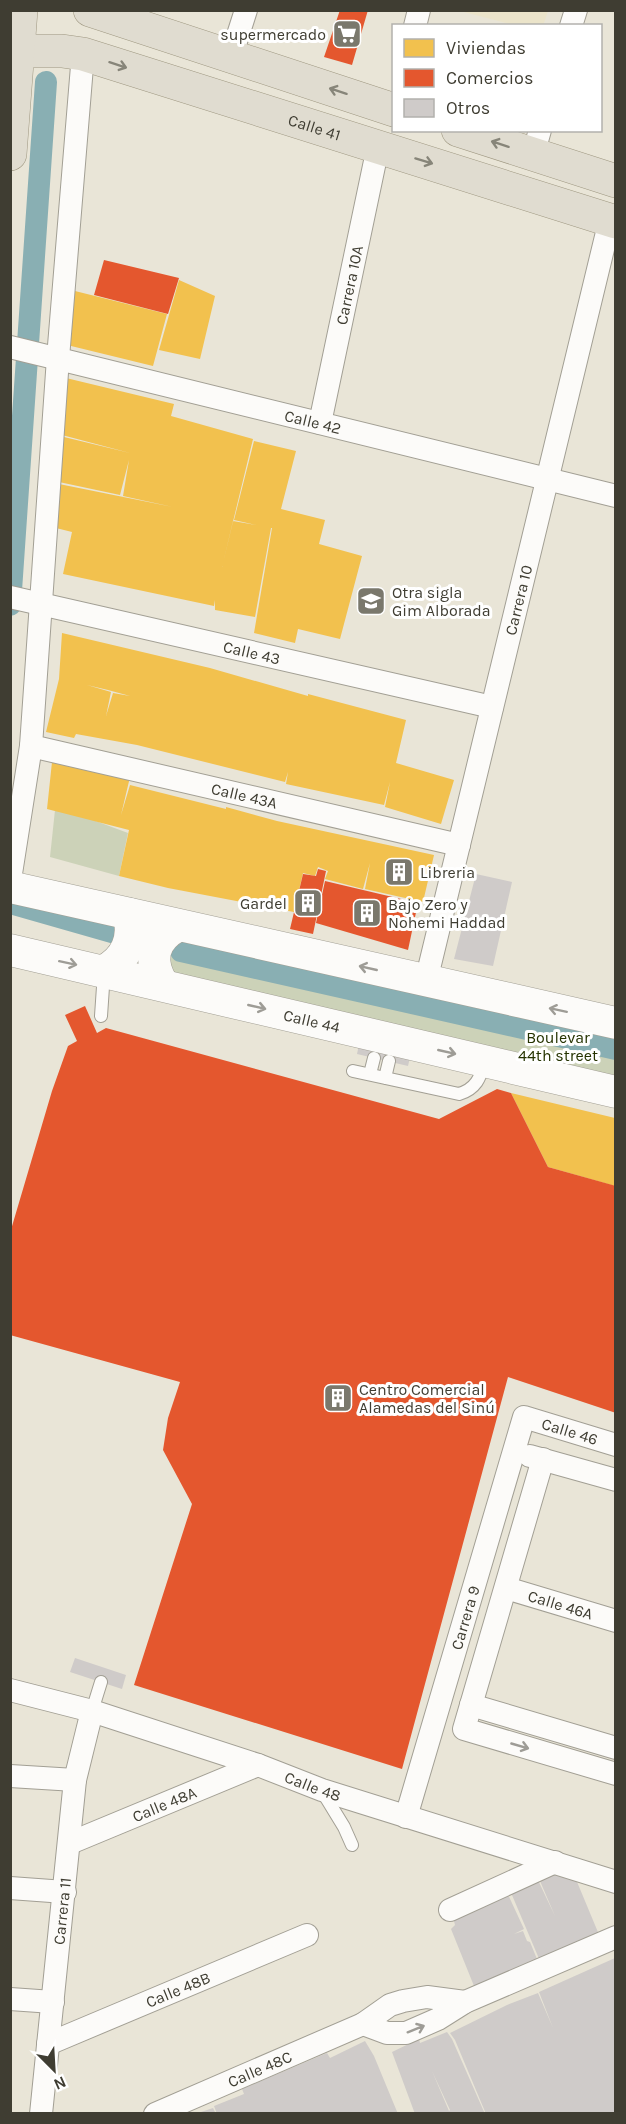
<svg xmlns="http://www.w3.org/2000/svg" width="626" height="2124" viewBox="0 0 626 2124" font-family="Karla,sans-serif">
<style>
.built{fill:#ebe4ca}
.green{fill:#ccd2b8}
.homes{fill:#f2c14e;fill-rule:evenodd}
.shops{fill:#e4572e}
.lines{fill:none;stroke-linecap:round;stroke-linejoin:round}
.canal{stroke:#89afb3;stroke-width:22}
.building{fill:#cfcbc9;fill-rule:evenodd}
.lane-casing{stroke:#a29f94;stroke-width:14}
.street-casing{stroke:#a29f94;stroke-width:24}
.secondary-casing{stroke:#a29f94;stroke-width:33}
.primary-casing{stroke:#9e9780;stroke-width:34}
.lane{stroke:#fcfbf9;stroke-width:12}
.street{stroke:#fcfbf9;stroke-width:22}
.secondary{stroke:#fcfbf9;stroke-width:32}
.primary{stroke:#e0dcd0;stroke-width:33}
.oneway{stroke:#878579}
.oneway2{stroke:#9e9c96}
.labels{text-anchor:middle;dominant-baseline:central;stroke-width:6;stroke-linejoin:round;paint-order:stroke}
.poi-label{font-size:16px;fill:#3f3d32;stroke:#fff;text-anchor:start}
.street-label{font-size:16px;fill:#3f3d32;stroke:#fff}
.park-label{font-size:16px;fill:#253301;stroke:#fff}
</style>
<rect width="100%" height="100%" fill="#e9e5d7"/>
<path class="built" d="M460 11H548L543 26 514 25Z"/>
<path class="green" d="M55 810 93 820 128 833 119 876 50 857Z
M176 940 615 1040V1079L168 973 171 948Z"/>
<path class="homes" d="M179 280 215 296 200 359 159 350Z
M71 290 167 314 153 366 67 345Z
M66 378 174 404 171 416 253 439 222 567 233 521 256 525 234 520 254 441 296 451 281 509 325 520 319 544 362 556 340 639 298 629 295 643 254 633 272 528H271L255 617 215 610V600L214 606 63 574 72 532 56 528 59 484 173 507 123 496 129 460 120 495 59 482 64 437 130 453 62 435Z
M62 633 210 668 308 696V694L406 720 396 763 454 780 441 824 385 807 390 782 384 805 286 784 288 772 285 782 137 745 76 734 74 738 46 732 59 679ZM87 685 108 690 130 696 113 693 106 716 111 692Z
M52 762 130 777 121 815 130 785 226 809V807L277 821 434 855 423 902 365 889 370 863 363 889 325 879 328 871 318 867 315 876 303 873 294 912 168 888 119 876 129 830 47 809Z
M511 1093 615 1118V1186L548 1167Z"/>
<path class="shops" d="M340 10H368L352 65 324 57Z
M104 260 179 278 168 314 94 295Z
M318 869 326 871 313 934 290 929 303 874 316 876Z
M325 881 418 903 408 950 316 923Z
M85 1006 97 1033 106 1028 439 1119 497 1089 511 1093 548 1167 616 1186V1413L508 1377 402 1769 134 1685 192 1504 163 1450 168 1418 180 1382 10 1335V1233L52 1091 68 1046 77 1041 65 1015Z"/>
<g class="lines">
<path class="canal" d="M10 605 46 82
M10 903 115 933
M181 951 616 1049"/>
</g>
<path class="building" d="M476 874 512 882 493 966 454 959Z
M360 1040 411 1053 408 1066 357 1054Z
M75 1658 126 1675 122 1689 70 1672Z
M550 1868 575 1877 600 1937 540 1961 509 1888 536 1876 555 1916 537 1874Z
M505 1888 524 1929 514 1934 523 1931 527 1941 530 1942 539 1964 474 1986 451 1929 455 1925 452 1913Z
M615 1958V2114H486L455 2040 450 2033 507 2005 524 2044 507 2005 538 1993 553 2028 539 1992Z
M447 2032 452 2039 485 2114H415L392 2052 419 2039 420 2043ZM432 2071 450 2110 449 2111Z
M365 2041 374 2056 398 2114H217L214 2106 244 2094 242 2089 327 2053 330 2058Z
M213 2108 216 2114H198V2113Z"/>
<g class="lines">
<g class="lane-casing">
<path id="lane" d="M101 1016 104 972
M353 1071 459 1094C476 1089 480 1078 485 1062
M370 1074 374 1058
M385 1078 389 1061
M92 1711 101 1682
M322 1791 344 1827 352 1845"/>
</g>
<g class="street-casing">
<g id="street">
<path d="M415 26 419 10"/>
<path d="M571 26 576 10"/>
<path d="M231 57 246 10"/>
<path d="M533 155 540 130"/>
<path id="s1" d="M10 347 616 496"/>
<path id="s2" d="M320 423 378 147"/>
<path id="s3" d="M10 597 492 707"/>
<path id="s4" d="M31 746 459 845"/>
<path d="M10 880 31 746 58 358 83 54"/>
<path id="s5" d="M426 981 610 220"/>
<path d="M530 1456 616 1480"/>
<path d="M543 1459 464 1729 616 1774"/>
<path id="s6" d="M506 1588 616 1621"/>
<path id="s7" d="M10 1690 92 1711 258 1765 322 1790 616 1882"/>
<path d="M471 1705 616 1748"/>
<path d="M10 1776 75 1780"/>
<path id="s8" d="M406 1817 524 1417 616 1445"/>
<path id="s9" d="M70 1843 258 1765"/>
<path d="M10 1888 65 1892"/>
<path d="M450 1910 555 1862"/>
<path d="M10 1999 53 2002"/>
<path d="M363 2024 387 2033H406L438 2019 465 2002 616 1937"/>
<path id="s10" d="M48 2044 307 1935"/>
<path id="s11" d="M41 2114 75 1780 92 1711"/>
<path id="s12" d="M155 2114 363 2024 390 2005 403 2001 427 1997 465 2002"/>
</g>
</g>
<g class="secondary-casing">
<g id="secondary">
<path d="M10 887 616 1023"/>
<path id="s13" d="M10 950 616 1092"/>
<path d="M104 971C127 959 135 939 129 914"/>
<path d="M163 985C148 961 152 940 177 926"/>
</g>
</g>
<g class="primary-casing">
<g id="primary">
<path d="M90 10 394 110"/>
<path id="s14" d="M10 51H62L83 54 616 222"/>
<path d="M458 130 616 181"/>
<path d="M10 154 21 10"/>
</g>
</g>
<use href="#lane" class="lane"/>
<use href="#street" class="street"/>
<use href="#secondary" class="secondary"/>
<use href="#primary" class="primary"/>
</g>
<defs><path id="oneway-shaft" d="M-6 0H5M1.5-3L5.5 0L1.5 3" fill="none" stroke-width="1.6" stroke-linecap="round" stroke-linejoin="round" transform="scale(1.5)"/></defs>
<g class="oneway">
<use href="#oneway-shaft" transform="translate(118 65) rotate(18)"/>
<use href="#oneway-shaft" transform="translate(338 91) rotate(-162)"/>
<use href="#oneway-shaft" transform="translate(500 144) rotate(-162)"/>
<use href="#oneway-shaft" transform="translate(424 161) rotate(17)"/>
</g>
<g class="oneway2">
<use href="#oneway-shaft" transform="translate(68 963) rotate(12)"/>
<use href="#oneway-shaft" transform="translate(368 968) rotate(-167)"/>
<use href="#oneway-shaft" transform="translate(257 1007) rotate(13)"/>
<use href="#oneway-shaft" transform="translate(558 1010) rotate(-168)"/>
<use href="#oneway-shaft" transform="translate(447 1052) rotate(13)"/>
<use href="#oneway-shaft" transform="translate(520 1746) rotate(16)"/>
<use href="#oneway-shaft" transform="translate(416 2029) rotate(-22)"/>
</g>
<defs>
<g id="supermarket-square" transform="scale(1.5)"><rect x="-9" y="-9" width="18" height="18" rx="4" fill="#7a786c" stroke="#fff"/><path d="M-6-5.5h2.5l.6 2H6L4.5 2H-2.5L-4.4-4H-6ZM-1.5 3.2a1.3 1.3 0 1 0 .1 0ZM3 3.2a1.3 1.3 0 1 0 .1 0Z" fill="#fff"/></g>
<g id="school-square" transform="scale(1.5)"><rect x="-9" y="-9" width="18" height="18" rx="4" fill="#7a786c" stroke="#fff"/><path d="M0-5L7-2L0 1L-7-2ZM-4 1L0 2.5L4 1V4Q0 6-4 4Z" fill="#fff"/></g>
<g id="building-square" transform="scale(1.5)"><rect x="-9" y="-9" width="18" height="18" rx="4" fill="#7a786c" stroke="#fff"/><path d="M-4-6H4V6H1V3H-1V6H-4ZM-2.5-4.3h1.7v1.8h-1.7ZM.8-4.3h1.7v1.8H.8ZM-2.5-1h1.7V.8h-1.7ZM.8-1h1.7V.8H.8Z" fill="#fff"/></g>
</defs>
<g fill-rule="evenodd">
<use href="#supermarket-square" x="347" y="34"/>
<use href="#school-square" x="371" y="601"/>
<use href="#building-square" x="399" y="872"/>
<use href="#building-square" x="308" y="903"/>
<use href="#building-square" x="367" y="913"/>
<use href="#building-square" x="338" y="1398"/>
</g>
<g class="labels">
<g class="poi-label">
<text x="326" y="34" text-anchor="end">supermercado</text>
<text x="392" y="592">Otra sigla<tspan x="392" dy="18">Gim Alborada</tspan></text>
<text x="420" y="872">Libreria</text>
<text x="287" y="903" text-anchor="end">Gardel</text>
<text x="388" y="904">Bajo Zero y<tspan x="388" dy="18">Nohemi Haddad</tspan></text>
<text x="359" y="1389">Centro Comercial<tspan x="359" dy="18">Alamedas del Sinú</tspan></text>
</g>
<g class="street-label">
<text stroke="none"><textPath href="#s14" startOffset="316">Calle 41</textPath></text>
<text stroke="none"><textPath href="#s2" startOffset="141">Carrera 10A</textPath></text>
<text stroke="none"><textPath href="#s1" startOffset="312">Calle 42</textPath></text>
<text stroke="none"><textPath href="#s5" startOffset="392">Carrera 10</textPath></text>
<text stroke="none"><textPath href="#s3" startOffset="248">Calle 43</textPath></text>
<text stroke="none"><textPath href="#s4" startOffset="219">Calle 43A</textPath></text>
<text stroke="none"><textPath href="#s13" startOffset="310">Calle 44</textPath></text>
<text stroke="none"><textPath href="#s8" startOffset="465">Calle 46</textPath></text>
<text stroke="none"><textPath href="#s6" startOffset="57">Calle 46A</textPath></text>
<text stroke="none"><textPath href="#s8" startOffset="208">Carrera 9</textPath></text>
<text stroke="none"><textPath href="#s7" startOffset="318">Calle 48</textPath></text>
<text stroke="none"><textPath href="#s9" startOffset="102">Calle 48A</textPath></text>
<text stroke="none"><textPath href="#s11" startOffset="204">Carrera 11</textPath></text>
<text stroke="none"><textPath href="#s10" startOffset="141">Calle 48B</textPath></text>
<text stroke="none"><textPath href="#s12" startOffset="114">Calle 48C</textPath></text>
</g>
<g class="park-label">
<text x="558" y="1037">Boulevar<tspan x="558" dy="18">44th street</tspan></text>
</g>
</g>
<rect width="626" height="2124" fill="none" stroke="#3f3d32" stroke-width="24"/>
<rect x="392" y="24" width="210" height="108" fill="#ffffff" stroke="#b2b1ad" stroke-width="1.5"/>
<rect x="404" y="39" width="30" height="18" fill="#f2c14e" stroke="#b2b1ad" stroke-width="1.5"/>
<text x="446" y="54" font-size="18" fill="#3f3d32">Viviendas</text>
<rect x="404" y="69" width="30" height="18" fill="#e4572e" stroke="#b2b1ad" stroke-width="1.5"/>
<text x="446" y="84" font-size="18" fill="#3f3d32">Comercios</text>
<rect x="404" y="99" width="30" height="18" fill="#cfcbc9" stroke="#b2b1ad" stroke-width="1.5"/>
<text x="446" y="114" font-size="18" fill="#3f3d32">Otros</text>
<g transform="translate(54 2070) rotate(156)" stroke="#ffffff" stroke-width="4.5" paint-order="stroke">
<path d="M0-4.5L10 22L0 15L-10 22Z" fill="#3f3d32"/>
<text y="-9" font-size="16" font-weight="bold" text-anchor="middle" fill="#3f3d32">N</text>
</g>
</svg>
